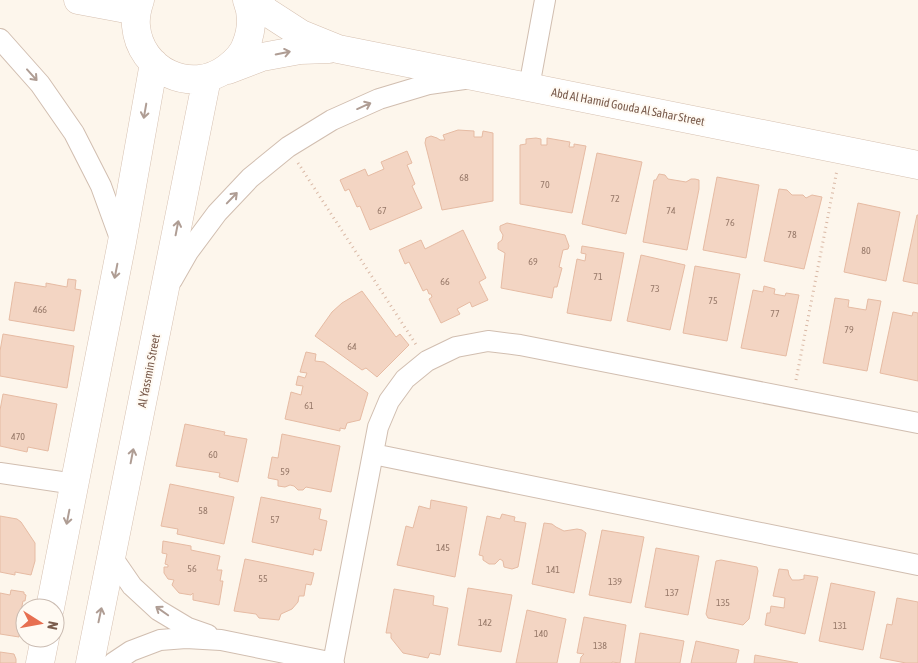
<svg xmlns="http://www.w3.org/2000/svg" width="918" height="663" viewBox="0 0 918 663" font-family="'Asap Condensed',sans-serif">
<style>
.building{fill:#f3d5c3;stroke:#e6bba3}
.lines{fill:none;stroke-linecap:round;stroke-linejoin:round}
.street-casing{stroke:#d1beb0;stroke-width:22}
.secondary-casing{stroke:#d6c0b0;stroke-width:29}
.path{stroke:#d9b8a5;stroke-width:3;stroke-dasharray:1 4;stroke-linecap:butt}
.street{stroke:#fff;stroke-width:20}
.secondary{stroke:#fff;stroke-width:28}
.oneway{stroke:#af9d94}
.labels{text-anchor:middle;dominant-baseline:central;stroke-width:4;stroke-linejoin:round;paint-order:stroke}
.number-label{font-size:10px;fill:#987a6a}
.street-label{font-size:12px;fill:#7a5c4d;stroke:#fffaf3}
</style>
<rect width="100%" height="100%" fill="#fdf6ec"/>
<path class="building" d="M458 130 474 131V137H482L483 131 493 133V201L442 210 425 143 426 138 431 136 437 138 440 140H445L443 135Z
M536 138 541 139V145H547V138L570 142 569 147H574V144L586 146 572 213 520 204V145L526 144V139Z
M407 151 412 163 407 165 415 184 412 186 422 208 370 230 360 206 357 207 349 189 345 191 340 180 365 169 368 176 384 169 381 162Z
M597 153 642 162 626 234 582 224Z
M659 174 665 175 668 179 686 182 691 179H695L699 180V189L687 250 643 242 654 180H656Z
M717 177 759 185 746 258 703 250Z
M779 189 787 190 792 195H803L806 198 812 195 822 197 804 269 764 261Z
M858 203 900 212 886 281 844 272Z
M917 215H918V284L903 281Z
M507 223 565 235 569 246 568 249 563 250 559 267 562 268 557 287H554L552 298 501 288 505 253 498 249V243L502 240 503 235 500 230V226Z
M463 230 486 278 479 282 488 300 472 307 470 302 457 309 460 314 441 323 429 299 432 297 431 294H429L427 289 423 291 409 262 405 264 399 250 421 240 425 249Z
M582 246 624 253 611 321 567 313 577 259 585 261 586 254 581 253Z
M641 255 685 265 670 330 627 321Z
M695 266 740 274 727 341 683 333Z
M68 279 76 280 75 289 81 290 74 331 9 320 15 282 46 287V283L67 287Z
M764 286 775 289 774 294 785 296 786 293 799 295 786 356 741 348 753 290 763 292Z
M362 291 396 337 400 334 409 345 377 377 366 368 362 370 315 336 332 312 342 303Z
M835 298 849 300 848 307 866 310 868 299 881 301 867 371 823 363Z
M893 312 912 316 913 312 918 313V381L880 373Z
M3 334 74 346 67 388 0 376V351Z
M306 352 316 354 315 361 324 362 368 393 360 420 347 423 345 429 340 428V431L285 419 291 392 301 395 303 386 296 385 298 376 305 378 307 373 300 372Z
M3 394 57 404 48 451 28 447 27 452 0 446V410Z
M185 424 225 432 224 435 247 439 238 482 219 477 220 473 176 466Z
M282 434 340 446 331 492 306 487 303 490H298L294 486 290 485 285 487 278 486V480L268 478 272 457 278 458Z
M170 484 234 497 224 544 177 534 178 529 161 526Z
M261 497 321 509 319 519 327 521 321 551 314 549 313 555 252 542Z
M431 500 467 507 455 577 397 565 406 526 413 528 419 506 430 509Z
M502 514 515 517 514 521 526 523 518 567 512 569 504 567 503 561 500 559 495 564H489L483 560V556L479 555 487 516 500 519Z
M0 516 17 519 21 522 35 543V561L31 575 15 572V575L0 572Z
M544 523 552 524 556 527 564 531 577 529 582 530 586 533 574 593 532 584Z
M602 530 644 537 631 603 589 595Z
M163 541 191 546V550L220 556 217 570H222L220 581H223L219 605 193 600V593L191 595 179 593 172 585 174 580 168 579 164 573V567H168V565L165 564 167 554 162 553Z
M656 548 699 556 688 615 645 607Z
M245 559 314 573 311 585 306 584 304 596H299L298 602 292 609 281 614 279 620 259 618 256 614 234 611Z
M721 560 757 567 758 571 749 619 743 625 708 618 706 614 716 561Z
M779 569 788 570 789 575 792 580H799L804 579V575L818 577 805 634 765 625 767 613H770L771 606 784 608 785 598 773 596Z
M831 583 875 592 863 650 819 641Z
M468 588 512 595 501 652 458 645Z
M394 589 434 596 433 605 448 608 440 655 430 653 428 658 403 653 391 638V633H386Z
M11 590 24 592V594L26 595 25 601H23L18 627 20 628 19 637 0 634V593L10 595Z
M897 598 918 602V663H906L880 658 887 624 892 625Z
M527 610 566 619 557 663H516Z
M584 617 626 625 620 663 612 662V663H580L581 657 584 654 577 653Z
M640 633 684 641 680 663H635Z
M696 641 739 650 736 663H691Z
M0 652 14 654 16 659V663H0Z
M755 655 798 663H754Z"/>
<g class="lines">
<g class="street-casing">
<path id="street" d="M0 39 40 84 74 133 101 186 121 241
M529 87 545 0
M172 280 188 252 217 213 250 178 288 147 332 120 379 99 429 84 464 79
M373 454 918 565
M0 473 75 484
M112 557 132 586 158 610 188 628 208 635
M113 663 131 651 160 640 186 638 221 640 334 663
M333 663 378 427 389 401 405 379 427 361 456 347 488 341 520 345 918 423"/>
</g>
<g class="secondary-casing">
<path id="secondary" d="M78 0 137 11
M140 0C137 9 135 17 136 26 140 71 191 95 227 68 235 62 243 54 246 45 252 30 253 15 247 0
M254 0 267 12 301 34 338 49 918 165
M228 70 262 57 300 50 329 49
M50 608 122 242 154 63
M40 663 45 638
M90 663 207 78"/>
</g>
<path class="path" d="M298 163 417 346
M796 380 837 170"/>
<use href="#street" class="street"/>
<use href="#secondary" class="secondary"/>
</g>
<defs><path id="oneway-shaft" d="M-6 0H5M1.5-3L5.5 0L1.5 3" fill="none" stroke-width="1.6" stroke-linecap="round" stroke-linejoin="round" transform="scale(1.25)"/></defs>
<g class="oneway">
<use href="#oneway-shaft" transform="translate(283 53) rotate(-11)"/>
<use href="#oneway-shaft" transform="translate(32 75) rotate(48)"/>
<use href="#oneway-shaft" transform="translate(364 106) rotate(-24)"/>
<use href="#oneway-shaft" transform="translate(145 111) rotate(100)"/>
<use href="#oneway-shaft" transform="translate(232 198) rotate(-46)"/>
<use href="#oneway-shaft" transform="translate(177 228) rotate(-79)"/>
<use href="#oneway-shaft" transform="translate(116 271) rotate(101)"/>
<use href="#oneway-shaft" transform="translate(132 456) rotate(-79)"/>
<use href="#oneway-shaft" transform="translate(68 517) rotate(101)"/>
<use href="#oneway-shaft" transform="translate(162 611) rotate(-145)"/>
<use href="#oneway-shaft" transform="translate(100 615) rotate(-78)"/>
</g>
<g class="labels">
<g class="number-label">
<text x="464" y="177">68</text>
<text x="545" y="184">70</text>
<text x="615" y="198">72</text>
<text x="382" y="210">67</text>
<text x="671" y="210">74</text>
<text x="730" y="222">76</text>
<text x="792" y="234">78</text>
<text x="866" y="250">80</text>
<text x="533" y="261">69</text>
<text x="598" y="276">71</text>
<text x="445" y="281">66</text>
<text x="655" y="288">73</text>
<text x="713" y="300">75</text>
<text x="40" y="309">466</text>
<text x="775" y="313">77</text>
<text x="849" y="329">79</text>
<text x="352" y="346">64</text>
<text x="309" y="405">61</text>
<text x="18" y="436">470</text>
<text x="213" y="454">60</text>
<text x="285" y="471">59</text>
<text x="203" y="510">58</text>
<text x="275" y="519">57</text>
<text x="443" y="547">145</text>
<text x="192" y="568">56</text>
<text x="553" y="569">141</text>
<text x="263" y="578">55</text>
<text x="615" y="581">139</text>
<text x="672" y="592">137</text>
<text x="723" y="602">135</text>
<text x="485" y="622">142</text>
<text x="840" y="625">131</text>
<text x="541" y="633">140</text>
<text x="600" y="645">138</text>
</g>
<g class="street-label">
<text transform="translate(628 107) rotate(11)">Abd Al Hamid Gouda Al Sahar Street</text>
<text transform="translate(149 371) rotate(-79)">Al Yassmin Street</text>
</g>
</g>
<g transform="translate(40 623) rotate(101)"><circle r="24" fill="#fffaf3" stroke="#cabbb1"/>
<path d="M0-4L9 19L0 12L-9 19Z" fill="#e76f51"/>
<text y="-8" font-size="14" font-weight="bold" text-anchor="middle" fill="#7a5c4d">N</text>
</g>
</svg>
